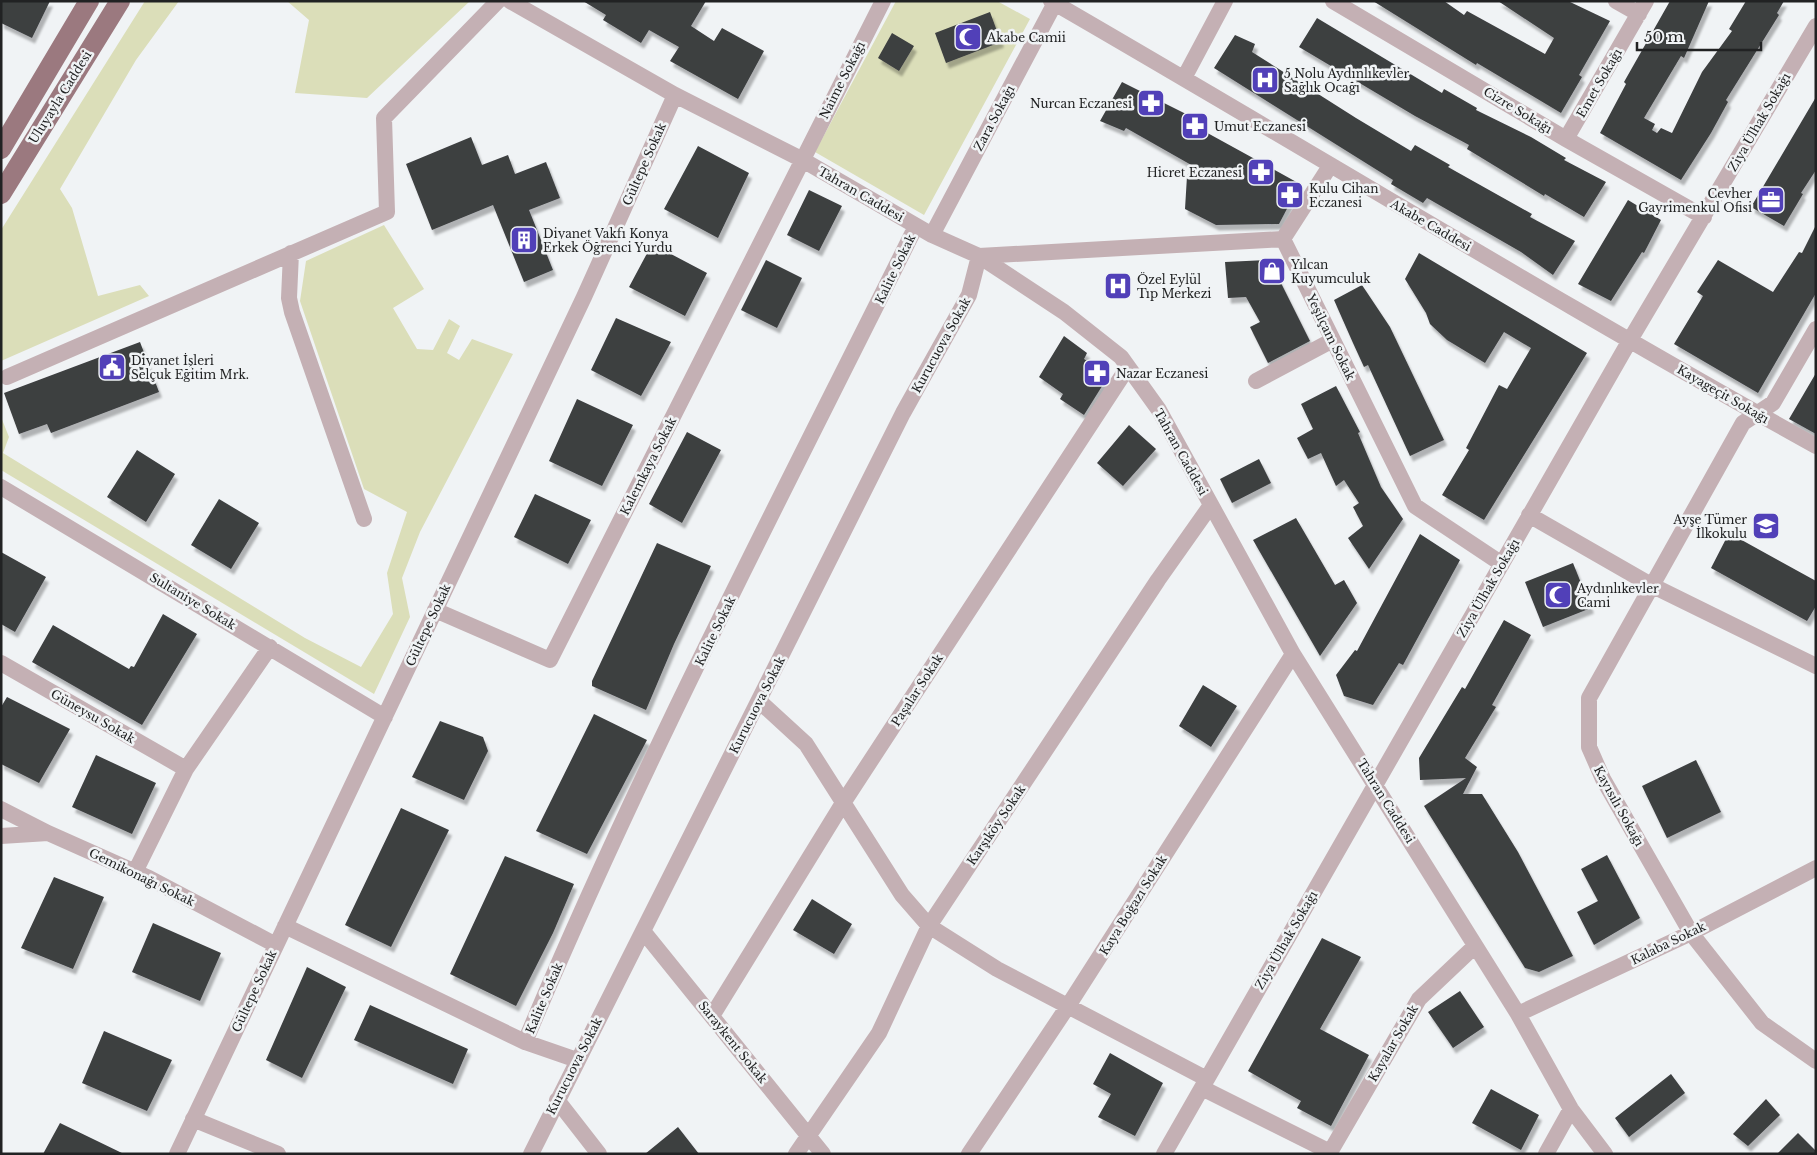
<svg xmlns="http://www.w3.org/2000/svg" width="1817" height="1155" viewBox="0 0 1817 1155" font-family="'Libre Baskerville',serif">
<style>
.green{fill:#dbdeb9}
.building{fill:#3d3f41;filter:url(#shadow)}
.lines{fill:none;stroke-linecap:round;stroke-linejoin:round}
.minor{stroke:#c4b0b4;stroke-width:16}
.major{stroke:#9b797f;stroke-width:20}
.labels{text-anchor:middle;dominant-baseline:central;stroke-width:5;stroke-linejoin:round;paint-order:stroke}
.poi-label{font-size:12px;fill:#212223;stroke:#f0f3f5;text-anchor:start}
.street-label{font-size:12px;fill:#212223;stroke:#f0f3f5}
</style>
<defs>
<filter id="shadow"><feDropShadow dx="3" dy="5.5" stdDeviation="1" flood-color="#0004"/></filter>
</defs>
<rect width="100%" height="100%" fill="#f0f3f5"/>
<path class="green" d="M145 1H179L136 60 60 189 72 208 98 296 140 285 149 296 1 361V230Z
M287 1H470L367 98 295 93 309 20Z
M896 1H997L1030 19 924 215 815 152Z
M384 225 424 289 393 308 417 349 433 350 449 319 460 326 447 353 459 360 472 339 513 354 420 532 402 578 410 617 374 694 1 470V417L9 437 3 453 305 638 361 667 393 614 387 573 407 512 364 489 300 301 306 261Z"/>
<path class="building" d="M1 1H50L32 38 1 23Z
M583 1H706L691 26 714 41 722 28 764 51 738 99 670 61 679 47 649 30 641 43 603 20 606 15Z
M1373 1H1444L1464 15 1467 11 1545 54 1554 38 1498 1H1568L1610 21 1579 75 1582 77 1561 113 1477 63 1476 65Z
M1670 1H1709L1684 58 1681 56 1644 118 1655 124 1652 130 1657 133 1661 128 1672 133 1702 72 1732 31 1729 29 1746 1H1784L1777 13 1779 15 1726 100 1728 102 1711 133 1681 180 1600 133 1626 84 1624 82Z
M990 12 1001 42 946 63 935 33Z
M1317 18 1442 93 1444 89 1477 108 1476 110 1531 137 1566 158 1564 160 1606 182 1584 217 1545 194 1544 196 1467 149 1469 145 1415 116 1299 47Z
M892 33 914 46 899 71 878 58Z
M1235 35 1255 44 1252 52 1356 118 1411 151 1415 145 1450 165 1448 167 1532 214 1530 217 1575 241 1553 275 1521 252 1427 198 1423 203 1391 184 1393 180 1214 68Z
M1122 82 1184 113 1205 126 1202 130 1300 184 1279 224 1216 225 1185 209 1187 176 1193 166 1126 128 1124 131 1100 121Z
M1816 97V170L1801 193 1803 194 1784 226 1751 207Z
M471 137 482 165 508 155 515 174 546 162 560 198 529 210 553 270 524 282 493 205 432 230 406 164Z
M698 146 749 173 718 238 664 209Z
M809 190 842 206 819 251 787 235Z
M1628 200 1661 220 1644 253 1642 252 1611 301 1578 284Z
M1816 225V293L1758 393 1674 344 1703 296 1697 292 1718 260 1773 292 1799 252 1802 253Z
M652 244 707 273 685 316 629 287Z
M1419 253 1587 353 1484 520 1442 495 1469 450 1466 448 1499 385 1507 389 1531 348 1504 332 1485 363 1447 340 1430 324 1426 313 1405 279Z
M766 260 802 278 777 328 741 310Z
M1267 260 1271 263 1310 341 1268 363 1250 327 1260 322 1246 297 1228 298 1225 262Z
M1362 285 1390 327 1444 440 1410 456 1368 365 1364 367 1353 343 1334 300Z
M616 318 671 342 641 396 591 370Z
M1064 336 1087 353 1084 359 1109 375 1084 415 1060 399 1063 394 1039 377Z
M140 342 159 392 51 433 47 424 19 434 4 393Z
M1816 373V434L1789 419Z
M1336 386 1360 432 1358 433 1381 487 1403 519 1369 569 1348 538 1363 526 1353 507 1359 503 1344 480 1336 486 1321 453 1308 459 1297 438 1313 429 1301 404Z
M577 399 633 425 602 486 549 461Z
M1129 425 1156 449 1123 486 1097 463Z
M687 432 721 450 682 523 649 504Z
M137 450 175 474 146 522 107 497Z
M1259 459 1271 483 1232 503 1220 479Z
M535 494 591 520 568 564 514 537Z
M219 499 259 523 231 569 191 545Z
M1296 518 1335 585 1344 580 1357 603 1320 656 1253 540Z
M1729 533 1816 581V606L1807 621 1711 568Z
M1420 534 1460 560 1403 665 1399 663 1373 705 1344 696 1336 675 1355 650 1357 651Z
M657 543 711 566 674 644 646 710 592 686V681Z
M1 552 46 577 15 632 1 624Z
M1573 563 1591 608 1543 627 1525 582Z
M163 614 197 634 142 725 32 662 53 625 129 669 131 666 134 667Z
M1504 620 1531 635 1492 705 1496 707 1465 758 1477 767 1463 794H1482L1518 852 1573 956 1539 972 1525 968 1424 806 1466 778 1420 780 1419 758 1462 687 1465 689Z
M1203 685 1237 706 1211 747 1179 726Z
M7 697 70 729 39 783 1 764V707Z
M594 714 647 740 587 854 536 831Z
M440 721 483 737 488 751 464 800 412 777Z
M96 755 156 783 132 834 72 807Z
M1696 760 1721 812 1667 838 1642 786Z
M401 808 449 830 391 947 345 925Z
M1607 855 1640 918 1594 945 1577 912 1598 901 1581 869Z
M505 856 574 884 553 933 516 1006 450 974Z
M54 877 104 897 73 969 21 948Z
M812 899 852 924 834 954 793 930Z
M153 923 221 953 200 1001 132 972Z
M1322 938 1361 957 1320 1029 1369 1055 1331 1126 1297 1108 1301 1101 1248 1071Z
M307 967 346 987 302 1078 266 1060Z
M1460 991 1484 1027 1453 1048 1428 1012Z
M370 1005 468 1049 453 1084 354 1040Z
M104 1031 172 1060 147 1111 82 1083Z
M1110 1053 1163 1083 1135 1136 1098 1117 1111 1094 1093 1084Z
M1671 1074 1685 1093 1629 1137 1615 1118Z
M1491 1089 1539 1115 1521 1150 1472 1123Z
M1766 1099 1780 1115 1748 1146 1733 1134Z
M60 1123 124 1154H43Z
M678 1127 699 1154H645Z
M1798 1133 1816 1151V1154H1777Z"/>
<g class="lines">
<path class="minor" d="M510 1 675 95 801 159 932 235 979 256 1064 312 1121 357 1159 410 1293 654 1518 1014 1571 1109 1605 1154
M1051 1C1307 149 1558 303 1816 446
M1333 1 1566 139 1704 217
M1616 1 1639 14
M1184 78 1225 1
M1566 139 1646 1
M932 235 1056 1
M1283 239 1330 166
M291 253 289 298 292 312 364 519
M1816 329 1773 403 1743 423 1589 698V747L1603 779 1691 933 1762 1023 1816 1061
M7 377 387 212 384 118 498 1
M1256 381 1333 340
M1 487 385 717
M1529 515 1651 585 1816 666
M435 610 550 660 883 1
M1 663 186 769
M759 701 806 744 902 895 929 926 997 969 1207 1079
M1 809 48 833
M1 836 48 833 149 878 276 945
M135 872 186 769 270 647
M285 926 525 1042 577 1060
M643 931 823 1154
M1518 1014 1691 933 1816 868
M712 1016 843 803 1128 367
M525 1042C641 764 782 496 916 226
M1202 1088 1330 1152
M557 1100 599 1154
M193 1119 278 1154
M177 1154 584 297 675 95
M531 1154 903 413 969 295 979 256 1283 239 1415 506 1502 564
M796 1154 879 1033 929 926 1158 580 1211 505
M969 1154 1068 1006 1293 654
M1164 1154 1630 340 1816 26
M1329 1154 1419 999 1475 946
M1546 1154 1571 1109"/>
<path class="major" d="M1 149 89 1
M1 194 120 1"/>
</g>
<defs>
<g id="mosque-square" transform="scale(1.4375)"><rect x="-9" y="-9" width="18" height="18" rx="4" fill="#5140b8" stroke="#f0f3f5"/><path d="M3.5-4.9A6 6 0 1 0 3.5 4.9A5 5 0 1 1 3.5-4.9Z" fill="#fff"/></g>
<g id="hospital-square" transform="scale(1.4375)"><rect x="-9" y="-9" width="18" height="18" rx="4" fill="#5140b8" stroke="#f0f3f5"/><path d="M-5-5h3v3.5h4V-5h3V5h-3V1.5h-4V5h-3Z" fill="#fff"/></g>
<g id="pharmacy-square" transform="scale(1.4375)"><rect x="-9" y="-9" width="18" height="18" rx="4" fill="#5140b8" stroke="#f0f3f5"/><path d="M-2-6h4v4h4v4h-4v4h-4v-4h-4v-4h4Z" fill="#fff"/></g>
<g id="office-square" transform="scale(1.4375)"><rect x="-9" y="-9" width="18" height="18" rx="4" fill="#5140b8" stroke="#f0f3f5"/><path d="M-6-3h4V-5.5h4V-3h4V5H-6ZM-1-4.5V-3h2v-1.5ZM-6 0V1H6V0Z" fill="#fff"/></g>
<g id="building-square" transform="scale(1.4375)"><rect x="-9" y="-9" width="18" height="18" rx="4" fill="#5140b8" stroke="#f0f3f5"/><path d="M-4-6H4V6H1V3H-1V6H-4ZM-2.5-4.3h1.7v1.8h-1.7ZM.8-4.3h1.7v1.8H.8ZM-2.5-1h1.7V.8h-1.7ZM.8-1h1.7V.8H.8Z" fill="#fff"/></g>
<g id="shop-square" transform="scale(1.4375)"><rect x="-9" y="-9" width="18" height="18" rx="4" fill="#5140b8" stroke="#f0f3f5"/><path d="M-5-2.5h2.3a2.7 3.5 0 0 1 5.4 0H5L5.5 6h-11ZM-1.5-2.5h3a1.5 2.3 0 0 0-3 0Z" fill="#fff"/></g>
<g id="civic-square" transform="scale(1.4375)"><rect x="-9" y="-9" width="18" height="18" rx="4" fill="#5140b8" stroke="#f0f3f5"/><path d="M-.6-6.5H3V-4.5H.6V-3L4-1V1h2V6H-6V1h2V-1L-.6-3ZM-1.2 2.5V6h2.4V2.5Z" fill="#fff"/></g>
<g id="school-square" transform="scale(1.4375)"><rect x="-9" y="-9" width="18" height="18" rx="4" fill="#5140b8" stroke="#f0f3f5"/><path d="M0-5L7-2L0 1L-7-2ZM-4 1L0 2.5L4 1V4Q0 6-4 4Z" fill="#fff"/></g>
</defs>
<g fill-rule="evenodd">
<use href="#mosque-square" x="968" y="37"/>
<use href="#hospital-square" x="1265" y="80"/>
<use href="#pharmacy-square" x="1151" y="103"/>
<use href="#pharmacy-square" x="1195" y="126"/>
<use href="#pharmacy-square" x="1261" y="172"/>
<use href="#pharmacy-square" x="1290" y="195"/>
<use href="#office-square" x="1771" y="200"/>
<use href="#building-square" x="524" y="240"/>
<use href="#shop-square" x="1272" y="271"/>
<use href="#hospital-square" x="1118" y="286"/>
<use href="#civic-square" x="112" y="367"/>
<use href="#pharmacy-square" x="1097" y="373"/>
<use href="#school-square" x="1766" y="526"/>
<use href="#mosque-square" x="1558" y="595"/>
</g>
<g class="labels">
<g class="poi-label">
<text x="987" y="37">Akabe Camii</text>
<text x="1284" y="73">5 Nolu Aydınlıkevler<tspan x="1284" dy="14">Sağlık Ocağı</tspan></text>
<text x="1132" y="103" text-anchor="end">Nurcan Eczanesi</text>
<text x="1214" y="126">Umut Eczanesi</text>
<text x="1242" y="172" text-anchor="end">Hicret Eczanesi</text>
<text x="1309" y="188">Kulu Cihan<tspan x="1309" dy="14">Eczanesi</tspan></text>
<text x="1752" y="193" text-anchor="end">Cevher<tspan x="1752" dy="14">Gayrimenkul Ofisi</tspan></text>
<text x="543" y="233">Diyanet Vakfı Konya<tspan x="543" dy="14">Erkek Öğrenci Yurdu</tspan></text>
<text x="1291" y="264">Yılcan<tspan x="1291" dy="14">Kuyumculuk</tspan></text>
<text x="1137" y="279">Özel Eylül<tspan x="1137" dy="14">Tıp Merkezi</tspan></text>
<text x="131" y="360">Diyanet İşleri<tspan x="131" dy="14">Selçuk Eğitim Mrk.</tspan></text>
<text x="1116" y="373">Nazar Eczanesi</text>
<text x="1747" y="519" text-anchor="end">Ayşe Tümer<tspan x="1747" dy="14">İlkokulu</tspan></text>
<text x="1577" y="588">Aydınlıkevler<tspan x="1577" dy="14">Cami</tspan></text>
</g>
<g class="street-label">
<text transform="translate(842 80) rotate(-63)">Naime Sokağı</text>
<text transform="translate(1599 83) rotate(-60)">Emet Sokağı</text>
<text transform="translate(60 97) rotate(-58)">Uluyayla Caddesi</text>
<text transform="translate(1518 110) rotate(31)">Cizre Sokağı</text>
<text transform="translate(994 118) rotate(-62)">Zara Sokağı</text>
<text transform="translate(1759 122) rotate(-60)">Ziya Ülhak Sokağı</text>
<text transform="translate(644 164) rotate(-66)">Gültepe Sokak</text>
<text transform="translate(861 194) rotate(30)">Tahran Caddesi</text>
<text transform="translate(1431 225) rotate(30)">Akabe Caddesi</text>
<text transform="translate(895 269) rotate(-64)">Kalite Sokak</text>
<text transform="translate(1331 337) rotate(64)">Yeşilçam Sokak</text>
<text transform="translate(941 345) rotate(-61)">Kurucuova Sokak</text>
<text transform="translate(1723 394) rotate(30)">Kayageçit Sokağı</text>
<text transform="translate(1181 452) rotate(61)">Tahran Caddesi</text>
<text transform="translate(648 466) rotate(-63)">Kalemkaya Sokak</text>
<text transform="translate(1488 588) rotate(-60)">Ziya Ülhak Sokağı</text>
<text transform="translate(193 601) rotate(31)">Sultaniye Sokak</text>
<text transform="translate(428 625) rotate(-65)">Gültepe Sokak</text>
<text transform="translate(715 631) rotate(-64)">Kalite Sokak</text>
<text transform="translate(917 690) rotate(-57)">Paşalar Sokak</text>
<text transform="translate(757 705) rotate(-63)">Kurucuova Sokak</text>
<text transform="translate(93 716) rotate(30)">Güneysu Sokak</text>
<text transform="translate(1386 801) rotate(58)">Tahran Caddesi</text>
<text transform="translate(1619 806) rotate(61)">Kayısılı Sokağı</text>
<text transform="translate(996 825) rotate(-56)">Karşıköy Sokak</text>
<text transform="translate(142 877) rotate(26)">Gemikonağı Sokak</text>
<text transform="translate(1133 905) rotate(-58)">Kaya Boğazı Sokak</text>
<text transform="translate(1286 940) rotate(-60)">Ziya Ülhak Sokağı</text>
<text transform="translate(1668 943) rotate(-26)">Kalaba Sokak</text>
<text transform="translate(254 991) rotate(-65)">Gültepe Sokak</text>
<text transform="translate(544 998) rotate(-67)">Kalite Sokak</text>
<text transform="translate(733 1042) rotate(51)">Saraykent Sokak</text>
<text transform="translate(1393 1043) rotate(-60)">Kayalar Sokak</text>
<text transform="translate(574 1066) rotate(-63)">Kurucuova Sokak</text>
</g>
</g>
<rect width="1817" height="1155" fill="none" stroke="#212223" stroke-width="5"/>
<path d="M1637 42v8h124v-8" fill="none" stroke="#212223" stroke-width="2.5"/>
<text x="1644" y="42" font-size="15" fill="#212223" stroke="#f0f3f5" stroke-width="4" paint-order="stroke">50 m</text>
</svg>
